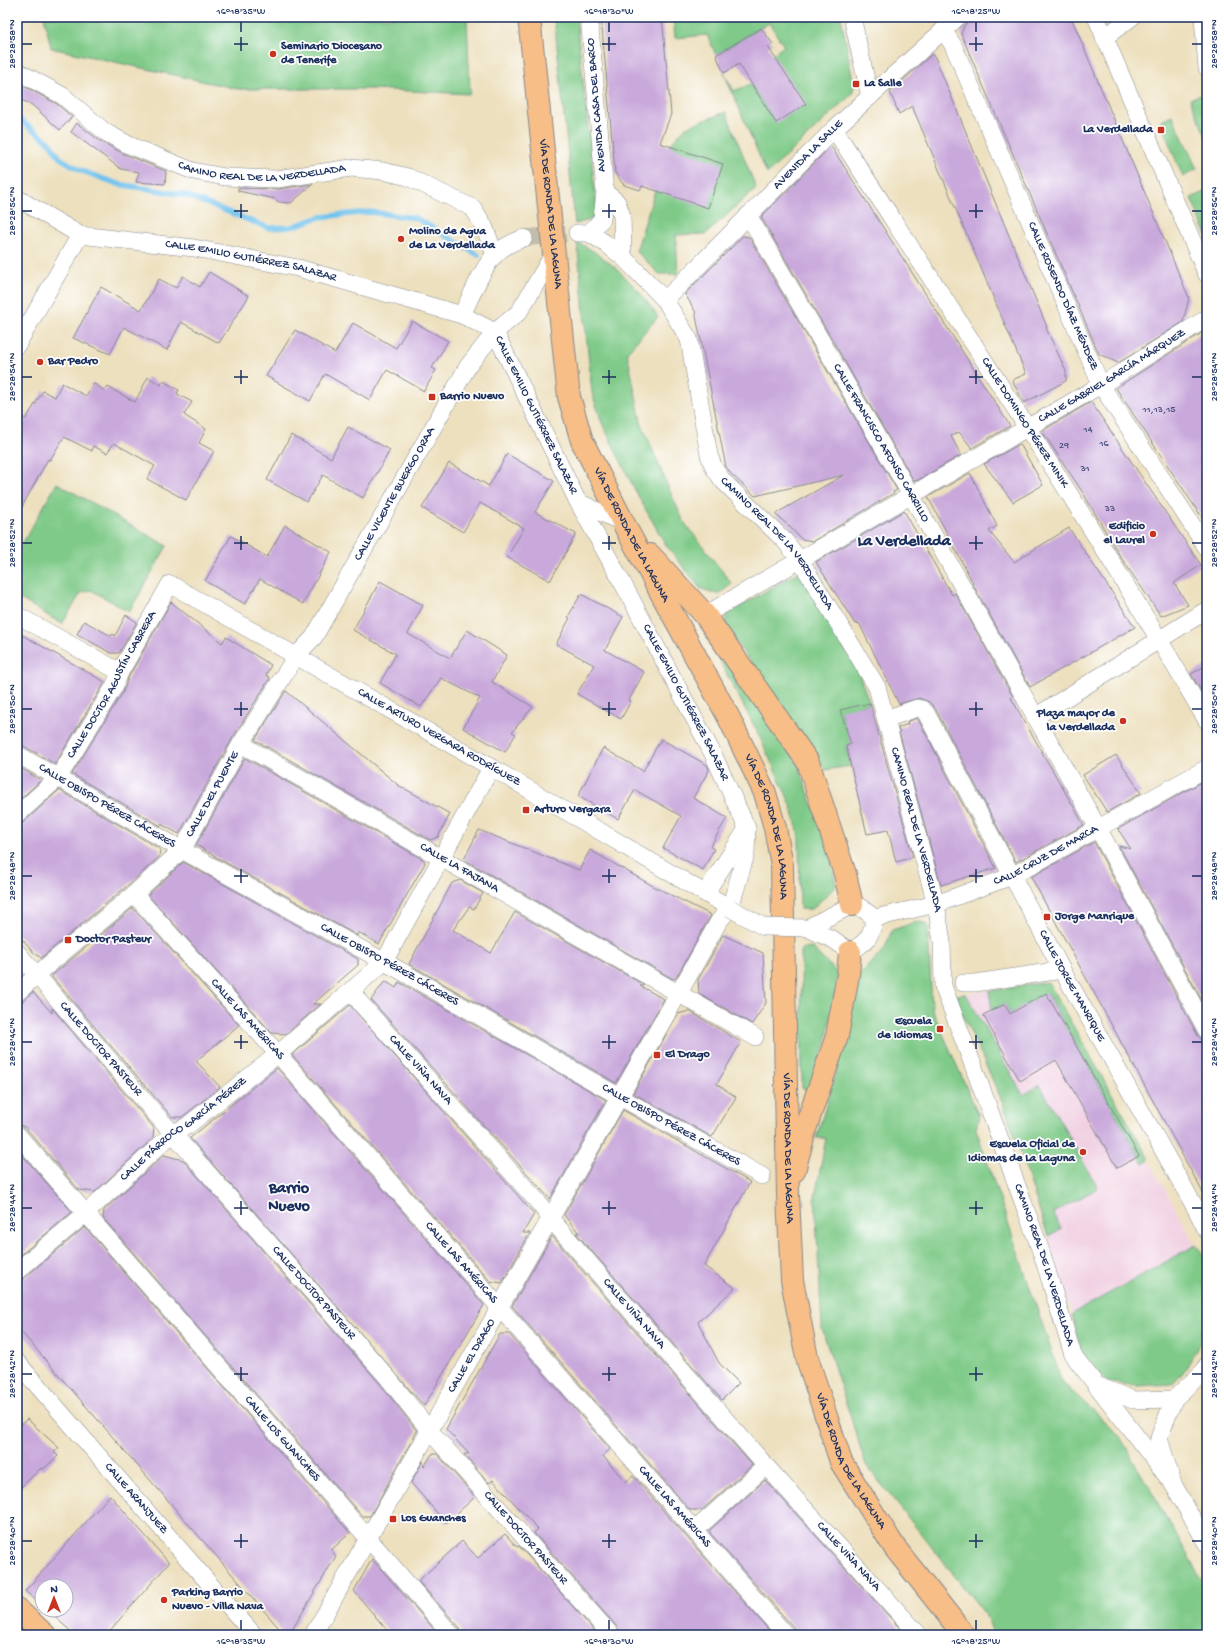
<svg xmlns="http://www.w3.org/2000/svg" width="1224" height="1652" viewBox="0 0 1224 1652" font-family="'Gochi Hand',sans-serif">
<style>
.built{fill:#f1d0e2}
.green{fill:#7fca88;stroke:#4d7c73}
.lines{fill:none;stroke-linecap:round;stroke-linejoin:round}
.stream{stroke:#71c2ed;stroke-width:5.5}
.building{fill:#c9a9db}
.minor-tunnel{stroke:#c3bdab;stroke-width:17;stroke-dasharray:17 8;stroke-linecap:butt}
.minor-casing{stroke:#84888e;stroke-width:18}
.major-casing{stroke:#84888e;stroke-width:24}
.minor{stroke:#fff;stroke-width:17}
.major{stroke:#f7be87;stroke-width:22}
.tram{stroke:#1b2f5e;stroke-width:1}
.minor-bridge-casing{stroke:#84888e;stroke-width:18;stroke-linecap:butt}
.minor-bridge{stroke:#fff;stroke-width:17}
.ticks{fill:none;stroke:#1b2f5e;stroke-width:1.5}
.poi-dot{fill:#c8321e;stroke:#fff;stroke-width:1.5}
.labels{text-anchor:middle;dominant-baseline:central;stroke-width:3.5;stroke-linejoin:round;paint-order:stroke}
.number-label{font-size:10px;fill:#464e7d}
.poi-label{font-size:12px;font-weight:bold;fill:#1b2f5e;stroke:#fff;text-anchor:start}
.street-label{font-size:12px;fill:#1b2f5e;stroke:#fff}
.district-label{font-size:16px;font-weight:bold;fill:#1b2f5e;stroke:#fff}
.neatline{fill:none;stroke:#1b2f5e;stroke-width:1.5}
.ticks-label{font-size:10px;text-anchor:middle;fill:#1b2f5e}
</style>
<rect width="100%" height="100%" fill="#fff"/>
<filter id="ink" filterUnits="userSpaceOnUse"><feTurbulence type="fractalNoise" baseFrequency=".025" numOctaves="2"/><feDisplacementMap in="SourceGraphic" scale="8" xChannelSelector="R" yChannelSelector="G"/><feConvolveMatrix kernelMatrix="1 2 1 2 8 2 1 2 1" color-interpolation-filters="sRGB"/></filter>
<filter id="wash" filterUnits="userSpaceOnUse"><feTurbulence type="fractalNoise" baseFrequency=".012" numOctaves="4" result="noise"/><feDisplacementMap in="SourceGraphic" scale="16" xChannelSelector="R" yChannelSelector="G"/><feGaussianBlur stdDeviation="0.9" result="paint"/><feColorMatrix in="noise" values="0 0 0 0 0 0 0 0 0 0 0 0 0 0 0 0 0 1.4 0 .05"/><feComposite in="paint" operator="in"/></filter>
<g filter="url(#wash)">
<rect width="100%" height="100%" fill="#ede0be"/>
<path class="built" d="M1048 982 1196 1245 1072 1314 1018 1145 1002 1101 957 1002V995Z"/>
<path class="green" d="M44 17H467L470 94 370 89H238L51 48Z
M554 17H576L597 209 591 220 575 224Z
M673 17H841L854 86 852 94 767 174 724 73 734 91 751 84 776 123 773 54 784 46 769 23 716 55 707 35 675 38Z
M1203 94 1207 105V139L1190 99Z
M726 112 756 188 706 234 676 235 678 274H659L636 251 669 146 686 127Z
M1172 115 1197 169 1183 177 1160 121Z
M1207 191V236L1191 198Z
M577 242C611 259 637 286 658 317L627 352 641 422 668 487 684 522 732 584 720 593H711L700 588 666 545 638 496 602 423 592 393Z
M57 483 167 546 129 612 91 590 81 593 62 624 17 597V553Z
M798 572 855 665 870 703 840 711 851 744 846 746 851 766 825 770 726 627V615Z
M709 641H715L798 764 830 853 836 886 812 909H800L799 834 791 805 757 731Z
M916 922 925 923 928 927 932 1009 979 1116 976 1129 1062 1382 1119 1435 1207 1589V1635H994L985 1614 866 1465 822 1329 815 1197 826 1138H816L836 1073 849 1023 858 976 884 950 892 930Z
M813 948C820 958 830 964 838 974L826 1043 810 1093 802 1087 801 949Z
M1048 982 1149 1159 1143 1163 1047 994 1010 1014 1005 1004 992 1010 989 991Z
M966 994 1023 1095 1040 1085 1098 1188 1053 1213 1061 1229 1048 1236 1018 1145 1002 1101 957 1002V995Z
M1196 1245 1207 1260V1306L1200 1343 1185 1370 1173 1384 1138 1386 1108 1382 1083 1359 1072 1314Z"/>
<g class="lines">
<path class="stream" d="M17 118 49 142 60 158 82 171 118 184 185 195 269 228 291 227 320 217 370 212 416 218 478 255"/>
</g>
<g id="blocks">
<path class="building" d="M601 17H662L671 114 660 143 723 164 708 208 642 186 640 190 624 185 615 173Z
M972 17H1071L1189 298 1183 322 1118 363 1099 354 961 34 964 26Z
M761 28 773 44 768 47 806 104 776 123 739 64 724 73 716 55Z
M931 55H934L1047 327 1046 328 1066 371V381L1024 403 1012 380 1026 374 912 106 899 114 890 92Z
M24 86 57 104 72 117 60 130 32 105 17 98Z
M77 123 100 141 124 154 166 171 165 184 136 182 139 172 121 169 71 132Z
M831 146 1010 426 972 448 959 432 951 436 961 455 918 480 914 481 761 217Z
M313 184 291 203 279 202 275 199 238 191V188L278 189Z
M743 236 749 237 897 490 893 492 894 493 813 541 801 539 789 526 775 514 844 475 755 496 731 474 726 467 695 311 685 294Z
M209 272 249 296 219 343 181 322 167 350 124 327 110 354 73 338 101 287 141 310 159 279 176 288 183 276 200 287Z
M412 321 448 341 432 368 436 370 424 391 387 370 370 400 325 374 310 401 266 376 295 330 335 353 353 323 396 348Z
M1203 332 1207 333V525L1116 388Z
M148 377 161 385 163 381 179 390 177 394 192 402 184 415 206 429 199 443 214 451 186 500 147 479 155 466 114 443 107 453 93 446 92 451 64 437 50 460 48 459 17 516V425L22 417 26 419 43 391 55 397 62 383 86 396 93 383 105 391 108 387 135 402Z
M1091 402 1201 565 1174 583 1188 605 1161 616 1120 556 1083 493 1042 431Z
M348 427 390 450 363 498 323 475 307 502 267 480 291 435 331 458Z
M1020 444 1043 485 1013 502 984 464Z
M507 454 554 481 535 512 576 534 550 581 507 557 524 528 480 503 463 532 422 508 449 463 489 486Z
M970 473 997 526 989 531 1014 562 1069 528 1135 627 1030 687 972 583H973L928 497Z
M904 511 952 595 955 593 1013 697 1011 698 1084 825 1016 862 935 708 929 702 919 698 899 704 859 623 855 624 816 562Z
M285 525 331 552 303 604 260 579 245 604 205 581 231 536 267 557Z
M380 581 423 605 408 634 450 658 467 630 507 655 492 682 533 707 512 732 516 734 505 752 463 728 480 698 441 678 421 707 380 683 396 654 353 630Z
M581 594 623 617 605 650 644 672 629 700 631 701 621 719 577 694 594 665 556 644 570 618 568 617Z
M171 602 222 643 226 637 271 665 266 675 270 678 232 739 179 834 161 824V826L72 774 123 692 129 676Z
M126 615 137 622 119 653H111L77 634 84 621 111 636 113 634 115 636Z
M17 632 105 682 55 764 22 745 17 744Z
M1207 665V701L1191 674Z
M286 691 398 785 450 814 438 837 430 840 255 740Z
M870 703 913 857 896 862 888 830 867 834 846 746 851 744 840 710Z
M917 718 918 719 996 868 941 885 898 728 908 724 907 722Z
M661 739 707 765 709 770 693 798 727 818 710 847 714 849 703 870 663 848 681 816 635 790 618 819 578 796 603 748 643 771Z
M1116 755 1141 793 1107 812 1083 775Z
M245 758 424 860 425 863 379 944 358 932V936L214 856H215L196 845Z
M17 766 41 780 17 802Z
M1207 779V1010L1119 846 1131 849 1118 829Z
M59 790 160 849 159 857 127 886 41 958 31 950 17 933V825L24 822Z
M479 830 579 870 590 850 653 886 711 915 676 978 673 979 465 860 464 859Z
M1094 842 1198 1036 1202 1040 1207 1041V1200L1031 877Z
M183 862 358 959V965L313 1004H321L286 1034 272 1033 148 895Z
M460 880 483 893 474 909 469 907 453 930 491 953 515 912 644 985 640 986 664 999 616 1083 409 964 452 883Z
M133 908 239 1025 196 1061 220 1087 182 1117H172L52 977V975L55 973Z
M723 935 763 953 766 1003 752 1024 699 994 698 980Z
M385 981 396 988 399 982 606 1100 550 1199 371 1000Z
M33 992 52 1013V1008L154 1128 153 1138 95 1192 79 1190 25 1127 17 1124V1003L23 1001Z
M1046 993 1139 1156 1117 1168 1056 1060 1020 1081 983 1015 1005 1004 1010 1014Z
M350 1005 534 1214 523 1233H530L502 1283 490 1281 292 1055Z
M689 1011 741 1042 717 1084 736 1097 712 1137 633 1093 678 1014Z
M277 1068 484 1305 424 1406 190 1138Z
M623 1110 750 1182 704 1266 735 1288 698 1322 719 1363 739 1383 722 1400 576 1233H579L564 1215Z
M17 1149 72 1212 17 1258Z
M164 1155 183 1160 380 1384 417 1431 370 1516H362L103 1218 104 1210Z
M85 1227 350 1533 331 1550 336 1556 289 1635H285L17 1327V1281L23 1279Z
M552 1236 752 1465 702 1510H690L512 1306Z
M500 1334H509L610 1449 603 1456 626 1482 633 1476 773 1635H621L618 1628 534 1533 538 1529 493 1480 489 1483 464 1454H469L446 1429Z
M27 1419 59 1448 54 1452 58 1456 42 1470 41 1468 17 1491V1429Z
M432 1454H437L475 1497 446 1523 411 1483 423 1461 424 1467Z
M765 1480 906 1635H796L794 1628 710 1533V1530Z
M110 1495 169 1563 106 1635H75L47 1610H66V1586H42V1606L25 1591Z
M505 1534 517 1547 519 1546 598 1635H462L460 1628 418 1581 462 1541 478 1558Z
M372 1559 403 1594 439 1635H391L354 1591Z"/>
</g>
</g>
<g filter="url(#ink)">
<use href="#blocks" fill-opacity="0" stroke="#84888e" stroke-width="1"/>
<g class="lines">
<path class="minor-tunnel" d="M524 238 577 233"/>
<g class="minor-casing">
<g id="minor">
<path d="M852 17 870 97"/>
<path d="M1096 17 1207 275"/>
<path d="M1203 17 1207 68"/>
<path id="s1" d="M943 30 953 45 1101 385 1207 548"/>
<path d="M1104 38 1132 17"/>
<path id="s2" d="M17 71 63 96 105 132 129 145 193 171 225 177 277 179 351 168 383 171 408 177 473 208 484 226 495 255"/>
<path id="s3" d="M834 129C961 325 1090 519 1207 721"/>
<path d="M605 192 617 202 622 216 623 257"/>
<path id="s4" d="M17 198 80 235 194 248 298 268 462 315 495 332 578 502 628 593 713 754 747 828 746 854 730 908 719 921 685 982 313 1635"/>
<path id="s5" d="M748 215 911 495 1098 828 1207 1031"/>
<path id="s6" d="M577 233H589L605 243 623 257 665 300 689 339 709 455 714 468 723 481 784 540 800 560 877 687 936 904 942 942 943 986 973 1065 1042 1254 1073 1355 1173 1484"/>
<path d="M589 233 602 219 605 192 589 17"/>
<path id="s7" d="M665 300 834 129 958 17"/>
<path d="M462 315C470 299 483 266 495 255 503 246 514 242 524 238"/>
<path d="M17 345 80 235"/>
<path d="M578 502 624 523"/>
<path d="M17 615 120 672"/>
<path id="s8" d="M705 615 1101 385 1207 318"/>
<path d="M1035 717 1207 610"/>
<path id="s9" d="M886 719 917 708 922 709 926 713 1062 970 1196 1209 1207 1231"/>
<path id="s10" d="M241 744 755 1037"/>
<path id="s11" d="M17 754 182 850 401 971 620 1097 762 1176"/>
<path id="s12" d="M17 815 58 778 114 687 120 672 170 584 513 780 730 908"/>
<path d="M706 892 747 829"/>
<path id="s13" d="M134 894 278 1054 786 1635"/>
<path id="s14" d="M875 918 936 904 1012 876 1207 768"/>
<path d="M807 928 834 940 850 952C867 942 871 937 875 918"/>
<path d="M807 928 852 905 860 907 875 918"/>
<path id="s15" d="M17 952 160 1119 388 1378 429 1430 611 1635"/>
<path d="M963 983H975L1062 970"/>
<path id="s16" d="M351 990 361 1004 538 1202 550 1218 766 1466 919 1635"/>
<path id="s17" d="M17 993 48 965 134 894 182 850 241 744 296 656 314 637 468 366 495 332 519 312 553 255"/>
<path id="s18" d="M17 1134 452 1635"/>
<path id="s19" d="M17 1271 85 1214 173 1133 187 1126 278 1054 384 962 491 768"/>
<path id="s20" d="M17 1362 254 1635"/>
<path d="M1207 1365 1206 1369 1174 1399 1159 1438 1173 1484 1207 1544"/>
<path d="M1096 1385 1133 1400 1174 1399"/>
<path d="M695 1530 766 1466"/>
</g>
</g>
<g class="major-casing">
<g id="major">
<path id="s21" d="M529 17 569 397 582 441 628 532 729 718 765 793 775 828 782 865 788 1195 792 1280 807 1358 841 1462 895 1548 964 1635"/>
<path d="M650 555 705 615 808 762 845 874 852 905"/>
<path d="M794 1171 806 1126 837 1036 848 975 850 952"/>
<path d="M17 1609 45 1635"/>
</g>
</g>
<use href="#minor" class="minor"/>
<use href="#major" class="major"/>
<path class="tram" d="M17 1631 21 1635"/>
<g class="minor-bridge-casing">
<path id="minor-bridge" d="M730 908 764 927 807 928"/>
</g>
<use href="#minor-bridge" class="minor-bridge"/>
</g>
</g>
<path class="ticks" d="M241 22V32M609 22V32M976 22V32M241 37V51M609 37V51M976 37V51M22 44H32M234 44H248M602 44H616M969 44H983M1192 44H1202M241 204V218M609 204V218M976 204V218M22 211H32M234 211H248M602 211H616M969 211H983M1192 211H1202M241 370V384M609 370V384M976 370V384M22 377H32M234 377H248M602 377H616M969 377H983M1192 377H1202M241 536V550M609 536V550M976 536V550M22 543H32M234 543H248M602 543H616M969 543H983M1192 543H1202M241 702V716M609 702V716M976 702V716M22 709H32M234 709H248M602 709H616M969 709H983M1192 709H1202M241 869V883M609 869V883M976 869V883M22 876H32M234 876H248M602 876H616M969 876H983M1192 876H1202M241 1035V1049M609 1035V1049M976 1035V1049M22 1042H32M234 1042H248M602 1042H616M969 1042H983M1192 1042H1202M241 1201V1215M609 1201V1215M976 1201V1215M22 1208H32M234 1208H248M602 1208H616M969 1208H983M1192 1208H1202M241 1367V1381M609 1367V1381M976 1367V1381M22 1374H32M234 1374H248M602 1374H616M969 1374H983M1192 1374H1202M241 1534V1548M609 1534V1548M976 1534V1548M22 1541H32M234 1541H248M602 1541H616M969 1541H983M1192 1541H1202M241 1620V1630M609 1620V1630M976 1620V1630"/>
<g class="poi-dot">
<circle cx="273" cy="54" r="4"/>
<rect x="852" y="80" width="8" height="8" rx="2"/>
<rect x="1157" y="126" width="8" height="8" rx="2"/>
<circle cx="401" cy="239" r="4"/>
<circle cx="40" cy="362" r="4"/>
<rect x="428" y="393" width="8" height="8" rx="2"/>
<circle cx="1153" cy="534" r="4"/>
<circle cx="1123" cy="721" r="4"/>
<rect x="522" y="806" width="8" height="8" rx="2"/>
<rect x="1043" y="913" width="8" height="8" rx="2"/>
<rect x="64" y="936" width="8" height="8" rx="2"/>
<rect x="936" y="1025" width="8" height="8" rx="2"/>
<rect x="653" y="1051" width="8" height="8" rx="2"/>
<circle cx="1083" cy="1152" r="4"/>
<rect x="389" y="1515" width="8" height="8" rx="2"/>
<circle cx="164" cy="1600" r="4"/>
</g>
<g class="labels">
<g class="number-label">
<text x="1159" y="410">11,13,15</text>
<text x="1088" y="430">14</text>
<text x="1104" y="444">16</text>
<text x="1064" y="446">29</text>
<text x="1085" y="469">31</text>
<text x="1110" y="509">33</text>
</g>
<g class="poi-label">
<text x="281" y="47">Seminario Diocesano<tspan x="281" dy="14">de Tenerife</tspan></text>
<text x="864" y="84">La Salle</text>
<text x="1153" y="130" text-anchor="end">La Verdellada</text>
<text x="409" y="232">Molino de Agua<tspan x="409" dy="14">de La Verdellada</tspan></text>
<text x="48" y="362">Bar Pedro</text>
<text x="440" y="397">Barrio Nuevo</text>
<text x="1145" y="527" text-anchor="end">Edificio<tspan x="1145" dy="14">el Laurel</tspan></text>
<text x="1115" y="714" text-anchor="end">Plaza mayor de<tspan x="1115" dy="14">la Verdellada</tspan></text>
<text x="534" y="810">Arturo Vergara</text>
<text x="1055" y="917">Jorge Manrique</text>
<text x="76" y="940">Doctor Pasteur</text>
<text x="932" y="1022" text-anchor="end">Escuela<tspan x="932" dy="14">de Idiomas</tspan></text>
<text x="665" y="1055">El Drago</text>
<text x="1075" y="1145" text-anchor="end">Escuela Oficial de<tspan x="1075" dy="14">Idiomas de La Laguna</tspan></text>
<text x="401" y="1519">Los Guanches</text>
<text x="172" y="1593">Parking Barrio<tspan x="172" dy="14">Nuevo - Villa Nava</tspan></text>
</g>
<g class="street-label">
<text transform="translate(597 105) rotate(-95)">AVENIDA CASA DEL BARCO</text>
<text stroke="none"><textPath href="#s7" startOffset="204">AVENIDA LA SALLE</textPath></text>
<text stroke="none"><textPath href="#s2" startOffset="273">CAMINO REAL DE LA VERDELLADA</textPath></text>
<text stroke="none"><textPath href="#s21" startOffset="198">VÍA DE RONDA DE LA LAGUNA</textPath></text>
<text stroke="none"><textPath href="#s4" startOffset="246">CALLE EMILIO GUTIÉRREZ SALAZAR</textPath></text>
<text stroke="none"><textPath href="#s1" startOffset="292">CALLE ROSENDO DÍAZ MÉNDEZ</textPath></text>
<text stroke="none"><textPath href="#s8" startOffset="472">CALLE GABRIEL GARCÍA MÁRQUEZ</textPath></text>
<text stroke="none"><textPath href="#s4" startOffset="594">CALLE EMILIO GUTIÉRREZ SALAZAR</textPath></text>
<text stroke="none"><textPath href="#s3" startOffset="350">CALLE DOMINGO PÉREZ MINIK</textPath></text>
<text stroke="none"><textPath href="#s5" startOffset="264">CALLE FRANCISCO AFONSO CARRILLO</textPath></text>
<text stroke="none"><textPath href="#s17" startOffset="634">CALLE VICENTE BUERGO ORAA</textPath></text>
<text stroke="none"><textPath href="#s21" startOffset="534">VÍA DE RONDA DE LA LAGUNA</textPath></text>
<text stroke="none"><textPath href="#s6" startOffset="390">CAMINO REAL DE LA VERDELLADA</textPath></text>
<text stroke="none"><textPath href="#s12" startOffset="163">CALLE DOCTOR AGUSTÍN CABRERA</textPath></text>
<text stroke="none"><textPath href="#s4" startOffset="918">CALLE EMILIO GUTIÉRREZ SALAZAR</textPath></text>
<text stroke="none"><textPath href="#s12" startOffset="589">CALLE ARTURO VERGARA RODRÍGUEZ</textPath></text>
<text stroke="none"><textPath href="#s17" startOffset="282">CALLE DEL PUENTE</textPath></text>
<text stroke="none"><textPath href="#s11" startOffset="104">CALLE OBISPO PÉREZ CÁCERES</textPath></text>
<text stroke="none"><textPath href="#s21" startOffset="858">VÍA DE RONDA DE LA LAGUNA</textPath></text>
<text stroke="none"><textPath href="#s6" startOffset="714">CAMINO REAL DE LA VERDELLADA</textPath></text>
<text stroke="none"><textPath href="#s14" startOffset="183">CALLE CRUZ DE MARCA</textPath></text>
<text stroke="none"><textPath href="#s10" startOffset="251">CALLE LA FAJANA</textPath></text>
<text stroke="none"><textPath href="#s11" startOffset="428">CALLE OBISPO PÉREZ CÁCERES</textPath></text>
<text stroke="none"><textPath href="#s9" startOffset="353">CALLE JORGE MANRIQUE</textPath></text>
<text stroke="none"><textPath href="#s13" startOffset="169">CALLE LAS AMÉRICAS</textPath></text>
<text stroke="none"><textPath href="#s15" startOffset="128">CALLE DOCTOR PASTEUR</textPath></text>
<text stroke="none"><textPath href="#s16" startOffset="106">CALLE VIÑA NAVA</textPath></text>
<text stroke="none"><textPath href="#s11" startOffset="752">CALLE OBISPO PÉREZ CÁCERES</textPath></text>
<text stroke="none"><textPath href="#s19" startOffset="219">CALLE PÁRROCO GARCÍA PÉREZ</textPath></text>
<text stroke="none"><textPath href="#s21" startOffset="1182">VÍA DE RONDA DE LA LAGUNA</textPath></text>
<text stroke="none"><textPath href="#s13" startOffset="493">CALLE LAS AMÉRICAS</textPath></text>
<text stroke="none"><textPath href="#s6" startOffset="1170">CAMINO REAL DE LA VERDELLADA</textPath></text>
<text stroke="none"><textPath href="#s15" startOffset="452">CALLE DOCTOR PASTEUR</textPath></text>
<text stroke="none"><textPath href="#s16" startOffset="430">CALLE VIÑA NAVA</textPath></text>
<text transform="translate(472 1356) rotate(-60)">CALLE EL DRAGO</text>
<text stroke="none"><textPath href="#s18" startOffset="404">CALLE LOS GUANCHES</textPath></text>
<text stroke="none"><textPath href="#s21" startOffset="1506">VÍA DE RONDA DE LA LAGUNA</textPath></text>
<text stroke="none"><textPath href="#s20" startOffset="181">CALLE ARANJUEZ</textPath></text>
<text stroke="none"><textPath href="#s13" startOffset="817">CALLE LAS AMÉRICAS</textPath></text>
<text stroke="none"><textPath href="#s15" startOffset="776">CALLE DOCTOR PASTEUR</textPath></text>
<text stroke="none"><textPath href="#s16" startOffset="754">CALLE VIÑA NAVA</textPath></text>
</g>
<g class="district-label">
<text x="904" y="542">La Verdellada</text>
<text x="289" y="1189">Barrio<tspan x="289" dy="18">Nuevo</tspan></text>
</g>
</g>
<rect width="1224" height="1652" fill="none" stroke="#fff" stroke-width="44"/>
<g transform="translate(54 1598)"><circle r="19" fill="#ffffff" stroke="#a4acbf"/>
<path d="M0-3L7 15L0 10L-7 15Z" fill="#c8321e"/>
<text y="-6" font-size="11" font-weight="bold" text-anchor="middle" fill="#1b2f5e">N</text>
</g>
<rect x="22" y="22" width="1180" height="1608" class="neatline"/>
<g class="ticks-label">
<text x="241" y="14">16°18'35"W</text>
<text x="609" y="14">16°18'30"W</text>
<text x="976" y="14">16°18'25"W</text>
<text transform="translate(11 44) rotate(-90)" y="4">28°28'58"N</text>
<text transform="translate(1213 44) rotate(-90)" y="4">28°28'58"N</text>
<text transform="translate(11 211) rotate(-90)" y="4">28°28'56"N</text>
<text transform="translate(1213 211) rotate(-90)" y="4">28°28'56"N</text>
<text transform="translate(11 377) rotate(-90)" y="4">28°28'54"N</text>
<text transform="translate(1213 377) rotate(-90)" y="4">28°28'54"N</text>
<text transform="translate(11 543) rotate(-90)" y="4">28°28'52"N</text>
<text transform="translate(1213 543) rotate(-90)" y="4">28°28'52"N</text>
<text transform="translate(11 709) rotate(-90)" y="4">28°28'50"N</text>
<text transform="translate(1213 709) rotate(-90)" y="4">28°28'50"N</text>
<text transform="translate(11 876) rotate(-90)" y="4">28°28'48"N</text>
<text transform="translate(1213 876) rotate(-90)" y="4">28°28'48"N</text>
<text transform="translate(11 1042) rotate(-90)" y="4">28°28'46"N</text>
<text transform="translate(1213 1042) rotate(-90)" y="4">28°28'46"N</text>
<text transform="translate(11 1208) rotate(-90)" y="4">28°28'44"N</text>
<text transform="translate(1213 1208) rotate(-90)" y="4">28°28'44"N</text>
<text transform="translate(11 1374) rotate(-90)" y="4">28°28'42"N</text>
<text transform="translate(1213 1374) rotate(-90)" y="4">28°28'42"N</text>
<text transform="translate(11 1541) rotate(-90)" y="4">28°28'40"N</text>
<text transform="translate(1213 1541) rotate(-90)" y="4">28°28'40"N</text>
<text x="241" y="1644">16°18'35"W</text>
<text x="609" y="1644">16°18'30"W</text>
<text x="976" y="1644">16°18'25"W</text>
</g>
</svg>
